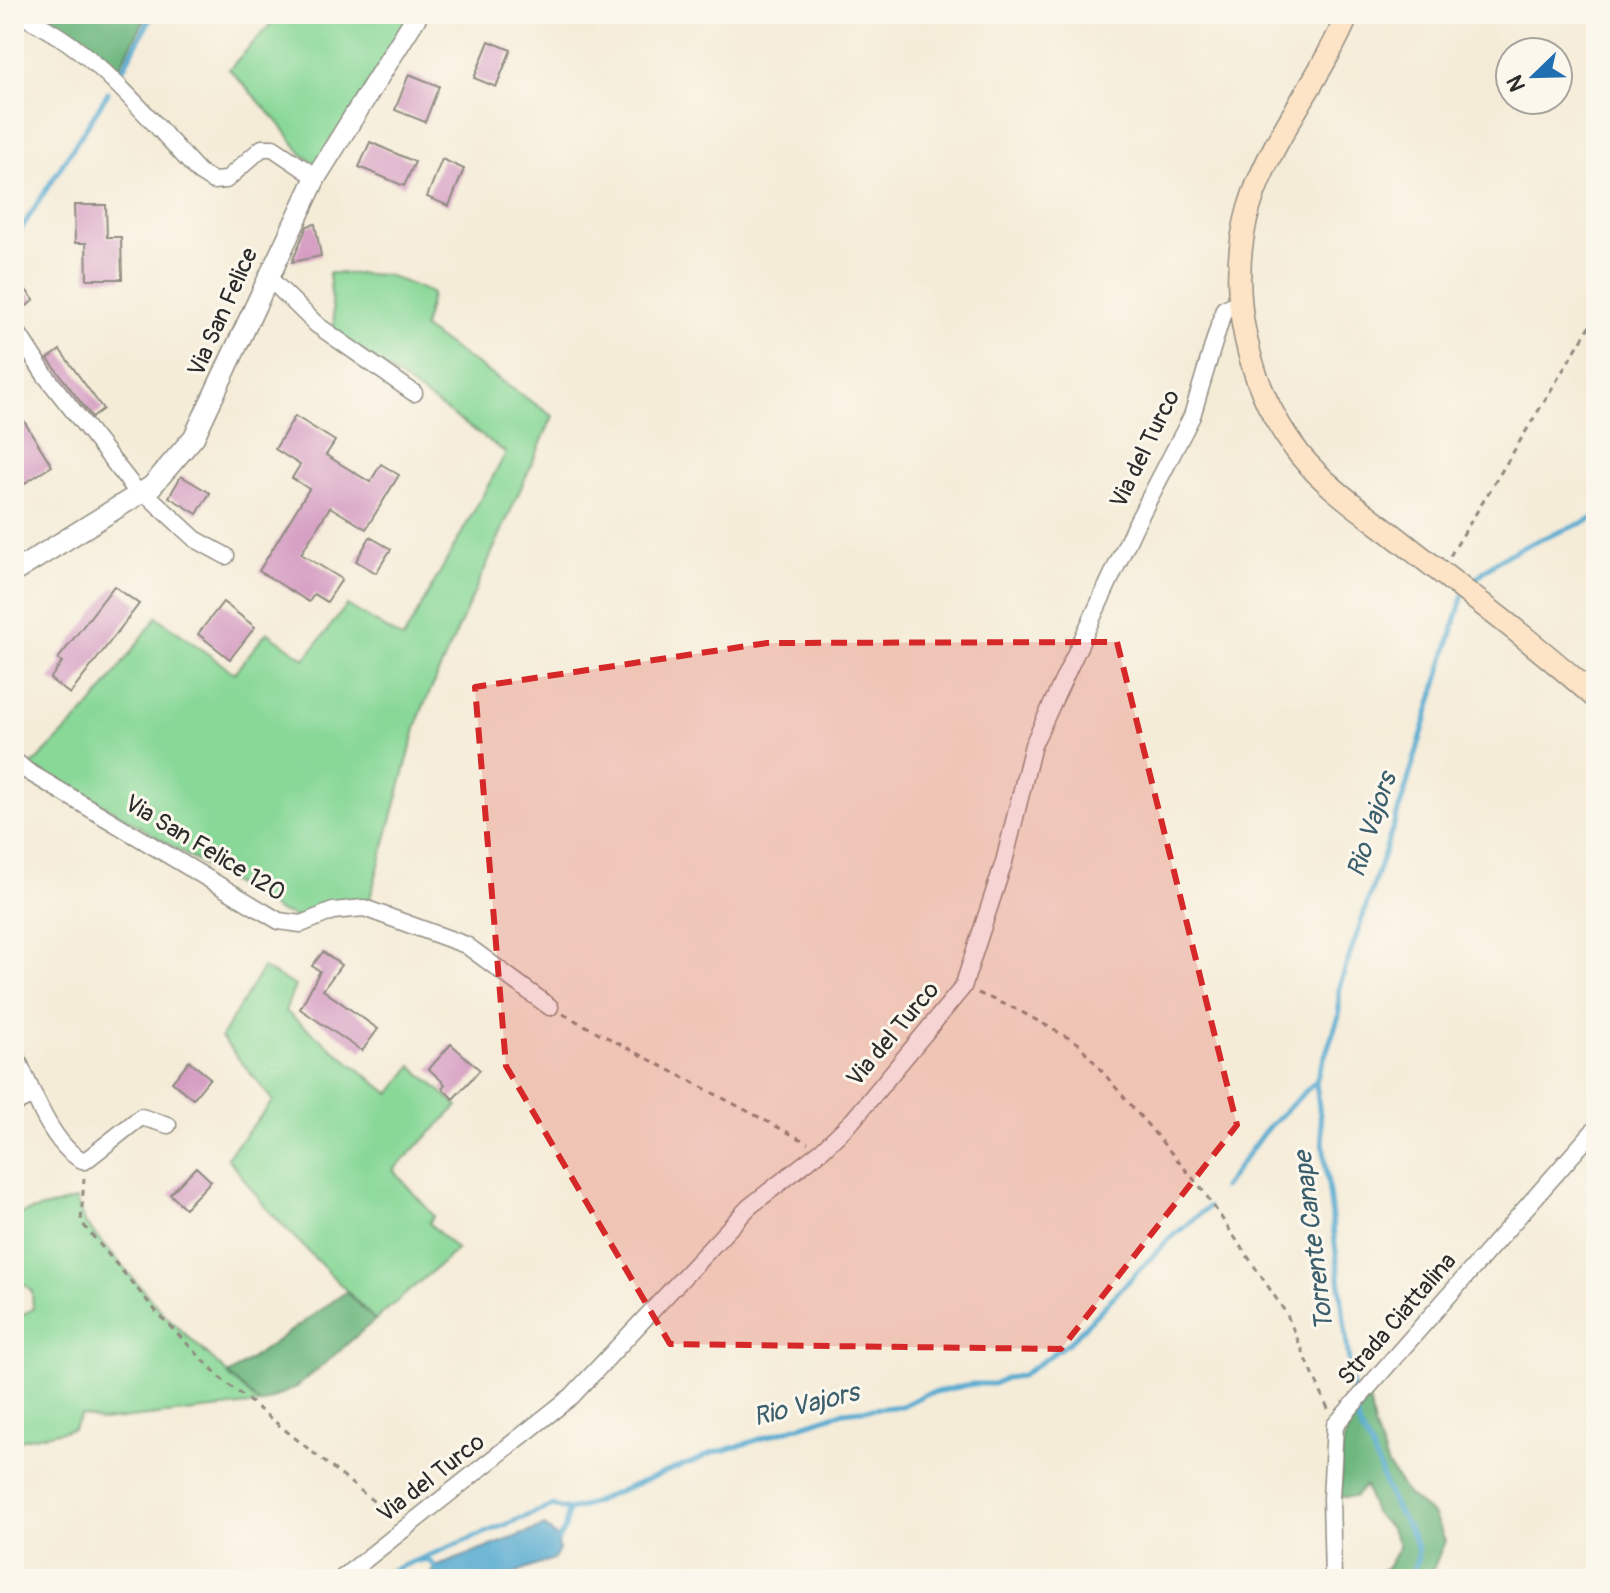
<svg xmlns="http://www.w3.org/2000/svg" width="1610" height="1593" viewBox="0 0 1610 1593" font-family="Pangolin,sans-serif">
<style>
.green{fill:#88d898;stroke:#5a8262;stroke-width:2}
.forest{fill:#6eb880;stroke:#4c7256;stroke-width:2}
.water{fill:#54aad0;stroke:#406a7e;stroke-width:2}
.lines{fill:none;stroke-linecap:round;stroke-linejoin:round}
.stream{stroke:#54aad0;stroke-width:5}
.building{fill:#d59dc2}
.minor-casing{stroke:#908c82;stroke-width:19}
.tertiary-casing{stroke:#908c82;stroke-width:23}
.secondary-casing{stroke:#908c82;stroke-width:25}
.path{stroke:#908c82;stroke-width:3;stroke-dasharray:6 6;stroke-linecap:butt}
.minor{stroke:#fff;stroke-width:16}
.tertiary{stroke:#fff;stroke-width:20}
.secondary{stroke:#fee4c6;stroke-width:22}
.marked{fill:#d62828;fill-opacity:0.2;stroke:#d62828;stroke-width:6;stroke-dasharray:16 10;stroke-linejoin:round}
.labels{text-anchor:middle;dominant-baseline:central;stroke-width:6;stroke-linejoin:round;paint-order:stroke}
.street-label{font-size:24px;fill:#2b2b2b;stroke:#fbf7ec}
.water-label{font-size:26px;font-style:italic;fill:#3b5e6d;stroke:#fbf7ec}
</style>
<rect width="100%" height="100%" fill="#fbf7ec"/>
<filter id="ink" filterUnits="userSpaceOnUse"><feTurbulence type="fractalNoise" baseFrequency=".0125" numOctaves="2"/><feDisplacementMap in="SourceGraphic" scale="16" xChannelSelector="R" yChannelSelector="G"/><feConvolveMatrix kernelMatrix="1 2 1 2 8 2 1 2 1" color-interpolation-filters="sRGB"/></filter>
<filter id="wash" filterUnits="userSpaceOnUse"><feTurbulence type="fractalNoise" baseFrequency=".006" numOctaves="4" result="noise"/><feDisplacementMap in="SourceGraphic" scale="32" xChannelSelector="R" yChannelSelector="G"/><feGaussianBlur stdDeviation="1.8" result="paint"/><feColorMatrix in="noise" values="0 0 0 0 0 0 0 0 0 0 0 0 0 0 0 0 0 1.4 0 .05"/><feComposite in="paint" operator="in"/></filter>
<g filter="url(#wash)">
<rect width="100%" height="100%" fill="#f5ecd8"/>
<path class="green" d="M280 14H412L318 166 302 154 279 123 229 69Z
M329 273 387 275 432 293 423 328 553 416 420 714 369 902 298 918 278 911 106 806 30 767 92 705 157 617 234 673 267 632 305 659 347 605 403 639 506 453 335 332Z
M263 968 295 986 285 1011 390 1094 412 1066 458 1106 393 1170 434 1216 429 1223 457 1250 375 1320 267 1209 227 1157 273 1101 221 1037Z
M76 1200 84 1222 163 1313 260 1404 101 1421 81 1415 73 1429 14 1441V1319L33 1309 32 1291 20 1281 14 1282V1215Z"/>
<path class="forest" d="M48 14H148L116 73 84 39 47 17Z
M346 1292 375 1320 297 1387 260 1404 228 1375Z
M1369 1399 1374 1426 1388 1466 1409 1496 1434 1516 1445 1541 1429 1579H1370L1388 1566 1400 1545 1389 1527 1374 1513 1365 1486 1355 1497H1340C1342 1448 1337 1438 1369 1399Z"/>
<path class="water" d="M545 1526 558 1540 559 1550 554 1559 499 1579H430L435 1567Z"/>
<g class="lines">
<path class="stream" d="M121 72 153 14
M14 240 108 93
M1469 587C1497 549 1555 536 1596 517
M1316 1082 1353 1396
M1223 1188 1264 1132 1316 1081 1339 1016V987L1404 794 1463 595
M1356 1413C1358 1429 1367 1438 1373 1452 1380 1468 1384 1484 1391 1499 1403 1525 1437 1554 1403 1579
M558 1540 565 1528 568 1510
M419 1561H430L435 1567
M370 1579 552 1506 568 1510 582 1507C618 1492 653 1476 690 1463 704 1458 710 1451 726 1450L843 1412 902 1406 926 1394 973 1384H994L1005 1378 1021 1376 1071 1341 1167 1241 1208 1207"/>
</g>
<g id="blocks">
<path class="building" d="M489 41 511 50 496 87 474 78Z
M409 74 439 86 425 122 395 110Z
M370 142 415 162 404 186 359 167Z
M442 159 464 169 449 206 427 197Z
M74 205H106L107 237H121L122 279H87L86 243H75Z
M315 224 321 256 292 262 307 226Z
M14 275 34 300 14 316Z
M60 350 103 409 92 417 48 359Z
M14 405 52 466 14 490Z
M295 416 335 441 326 455 370 482 381 464 399 475 366 529 330 507 301 554 342 579 327 602 314 594 309 602 259 571 309 489 292 478 300 465 275 449Z
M181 476 210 493 197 514 169 497Z
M370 537 391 549 376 573 356 561Z
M114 586 139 604 70 694 50 679 62 662 58 659Z
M223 602 255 627 230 659 198 634Z
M323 952 341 965 323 990 378 1029 362 1051 300 1009 320 971 312 966Z
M451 1044 480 1070 453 1099 442 1088 445 1084 429 1069Z
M189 1061 210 1078 193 1099 172 1082Z
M196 1167 211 1181 185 1208 170 1194Z"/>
</g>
</g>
<g filter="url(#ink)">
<use href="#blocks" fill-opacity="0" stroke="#908c82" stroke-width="2"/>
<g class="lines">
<g class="minor-casing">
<path id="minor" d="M17 14C93 45 143 113 199 172L213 181 226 180 262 148H273L316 177
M268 277 317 325 414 393
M14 327 45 375 139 494
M143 491 195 539 226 556
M14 760 27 771 279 921 301 924 333 911 364 908 466 945 550 1007
M14 1052C29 1082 52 1150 85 1161L141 1117 168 1125
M14 1104 34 1095
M341 1579 572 1396 749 1207 822 1150 853 1120 963 987 1004 862 1033 745 1135 526 1192 416 1224 309 1241 301
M1333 1579 1331 1498 1335 1425 1596 1128"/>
</g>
<g class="tertiary-casing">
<path id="tertiary" d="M14 572 152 486 194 437 316 177 418 14"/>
</g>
<g class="secondary-casing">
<path id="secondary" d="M1348 14C1320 81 1270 138 1249 208 1225 292 1247 388 1300 455 1328 489 1368 515 1402 542 1467 593 1534 642 1596 698"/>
</g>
<path class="path" d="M1450 556 1596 316
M978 993 1018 1010 1078 1043 1202 1189 1286 1313 1329 1411
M563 1014 808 1143
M84 1178 81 1222 160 1316 223 1380 393 1517"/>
<use href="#minor" class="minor"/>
<use href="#tertiary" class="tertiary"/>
<use href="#secondary" class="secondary"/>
</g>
</g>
<path class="marked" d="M1117 642 1237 1125 1061 1349 670 1344 506 1066 475 687 767 643Z"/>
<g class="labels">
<g class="street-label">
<text transform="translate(223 312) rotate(-66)">Via San Felice</text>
<text transform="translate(1145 449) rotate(-64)">Via del Turco</text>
<text transform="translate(205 848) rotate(31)">Via San Felice 120</text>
<text transform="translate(893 1034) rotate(-50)">Via del Turco</text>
<text transform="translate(1397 1319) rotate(-49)">Strada Ciattalina</text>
<text transform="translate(431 1478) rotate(-38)">Via del Turco</text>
</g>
<g class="water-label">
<text transform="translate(1372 825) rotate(-72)">Rio Vajors</text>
<text transform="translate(1314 1241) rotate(-97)">Torrente Canape</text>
<text transform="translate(806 1405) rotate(-14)">Rio Vajors</text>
</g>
</g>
<rect width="1610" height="1593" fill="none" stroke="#fbf7ec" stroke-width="48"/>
<g transform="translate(1534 76) rotate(247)"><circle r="38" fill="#fbf7ec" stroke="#a8a59f" stroke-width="2"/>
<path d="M0-6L14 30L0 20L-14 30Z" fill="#1f6fb2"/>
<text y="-12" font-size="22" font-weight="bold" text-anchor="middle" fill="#2b2b2b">N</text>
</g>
</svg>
